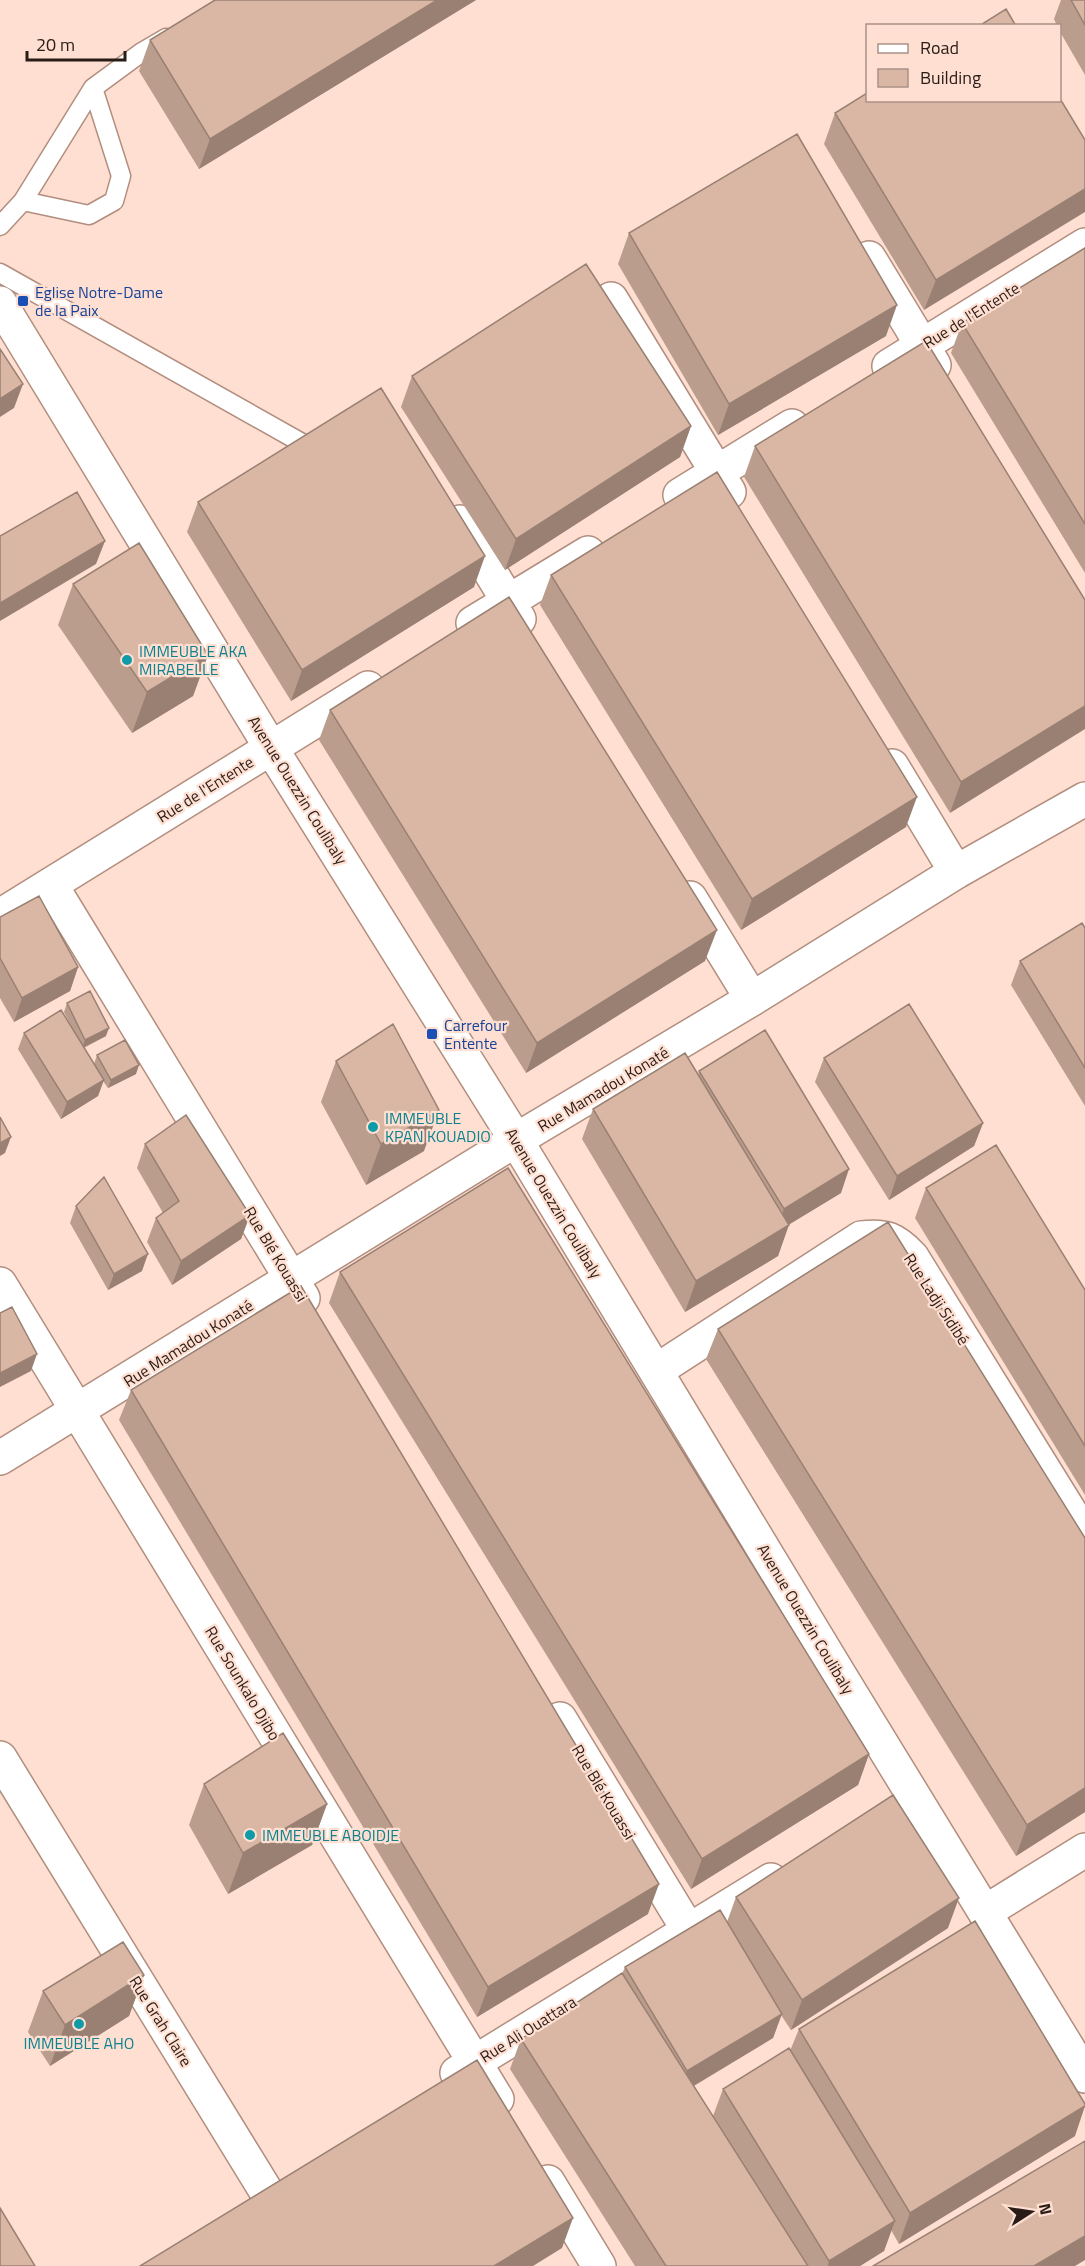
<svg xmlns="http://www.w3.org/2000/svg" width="1085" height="2266" viewBox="0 0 1085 2266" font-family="'Titillium Web',sans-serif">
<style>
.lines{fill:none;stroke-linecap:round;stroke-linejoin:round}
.lane-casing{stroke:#b28e7f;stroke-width:21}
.street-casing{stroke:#b28e7f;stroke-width:36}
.secondary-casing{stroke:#b28e7f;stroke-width:36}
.lane{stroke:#fff;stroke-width:18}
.street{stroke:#fff;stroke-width:33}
.secondary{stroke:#fff;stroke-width:33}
.wall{fill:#bb9d8d}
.shaded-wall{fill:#998073}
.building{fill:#dab7a4;stroke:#998073;stroke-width:1.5}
.transit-dot{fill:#1a4fb4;stroke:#fedfd1;stroke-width:2}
.culture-dot{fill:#0f9aa8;stroke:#fedfd1;stroke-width:2}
.labels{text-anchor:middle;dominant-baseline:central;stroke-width:4.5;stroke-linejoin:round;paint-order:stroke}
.transit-label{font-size:16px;fill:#164399;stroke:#fedfd1;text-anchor:start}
.street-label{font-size:16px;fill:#291c16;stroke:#fedfd1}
.culture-label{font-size:16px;fill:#0d838f;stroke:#fedfd1;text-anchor:start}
</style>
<rect width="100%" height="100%" fill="#fedfd1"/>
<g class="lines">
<g class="lane-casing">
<path id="lane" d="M23 201 89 215 114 201 121 176 93 88
M0 226 23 201 93 88 142 52 166 38
M0 273 309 447"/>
</g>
<g class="street-casing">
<path id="street" d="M869 258 934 365
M611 299 729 492
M889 366 1085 245
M680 495 792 426
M460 522 519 619
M473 623 588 553
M892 766 956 872
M51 885 303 1298
M690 898 752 999
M0 916 368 688
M0 1284 497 2099
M656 1371 861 1238C886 1235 895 1239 912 1257L1085 1536
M0 1458 516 1140 752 999 956 872 1085 799
M560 1719 689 1931
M0 1758 266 2191
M985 1912 1085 1850
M457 2073 771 1880
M548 2182 599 2266"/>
</g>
<g class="secondary-casing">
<path id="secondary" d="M0 303 271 748 516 1140 839 1674 1085 2076"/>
</g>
<use href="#lane" class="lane"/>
<use href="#street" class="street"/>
<use href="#secondary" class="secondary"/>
</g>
<path class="wall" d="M476 0 199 169 139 71 150 40Z
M1061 0H1085V75L1059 30V26H1057L1054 19Z
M1059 100 924 310 824 144 835 113Z
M629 233 886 336 718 435 618 264Z
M1085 248V573L951 353 962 323Z
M412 376 691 426 680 457 505 570 401 407Z
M755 446 1085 600 950 813 744 477Z
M198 502 474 587 291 701 187 532Z
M551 575 906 827 741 930 540 605Z
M73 584 208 655 193 696 132 733 58 625Z
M330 710 705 961 526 1073 319 740Z
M0 917 78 967 70 991 14 1022 0 998Z
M1085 928V1106L1011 985 1020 961Z
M67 1003 106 1036 84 1048 94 1064 97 1055 136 1074 108 1088 103 1081 98 1096 61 1119 18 1049 24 1033 72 1028 64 1012Z
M824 1058 983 1123 974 1146 889 1200 815 1082Z
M336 1061 424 1151 366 1185 321 1102Z
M699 1071 841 1193 788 1225 778 1256 685 1312 582 1139 593 1109 698 1075Z
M145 1144 250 1215 241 1239 172 1285 147 1242 156 1218 163 1213 137 1168Z
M926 1188 1085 1290V1495L915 1218Z
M76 1206 142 1271 108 1290 70 1223Z
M340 1272 869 1754 858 1785 691 1889 329 1303Z
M718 1329 1085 1812 1016 1856 706 1359Z
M131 1390 648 1914 477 2017 119 1420Z
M204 1784 327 1804 312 1845 228 1894 189 1825Z
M736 1897 948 1928 791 2030 781 2015 773 2038 694 2086 713 2116 723 2089 790 2051 799 2029 1075 2136 899 2244 891 2230 884 2251 860 2266H635L510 2069 521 2039 622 1974 625 1967 727 1922Z
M144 1975 129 2016 50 2066 28 2032 43 1991Z"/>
<path class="shaded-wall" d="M437 0H476L199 169 210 139Z
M1085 189V212L924 310 936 280Z
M897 305 886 336 718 435 729 404Z
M23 384 14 408 0 417V399Z
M691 426 680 457 505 570 516 539Z
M105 541 96 564 0 621V603Z
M485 556 474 587 291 701 302 670Z
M208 655 193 696 132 733 147 692Z
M1085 706V729L950 813 961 782Z
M917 797 906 827 741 930 752 899Z
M717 930 705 961 526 1073 537 1043Z
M78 967 70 991 14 1022 22 998Z
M109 1028 106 1036 82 1048 85 1040Z
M139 1065 136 1074 108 1088 111 1080Z
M104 1080 98 1096 61 1119 67 1102Z
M439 1110 424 1151 366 1185 381 1144Z
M983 1123 974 1146 889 1200 897 1176Z
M11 1137 5 1153 0 1156V1143Z
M849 1169 841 1193 775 1233 784 1209Z
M250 1215 241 1239 172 1285 181 1261Z
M789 1225 778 1256 685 1312 696 1281Z
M148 1254 142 1271 108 1290 114 1274Z
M37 1354 31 1371 0 1387V1373Z
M869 1754 858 1785 691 1889 702 1859Z
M1085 1788V1812L1016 1856 1027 1825Z
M327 1804 312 1845 228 1894 243 1853Z
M659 1884 648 1914 477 2017 488 1987Z
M959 1898 948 1928 791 2030 802 2000Z
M144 1975 129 2016 50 2066 65 2025Z
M782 2014 773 2038 678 2095 687 2071Z
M1085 2106 1075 2136 899 2244 910 2213Z
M573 2218 562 2248 533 2266H494Z
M895 2221 884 2251 860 2266H828L829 2261Z
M1085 2236V2260L1075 2266H1034Z"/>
<path class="building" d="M215 0H437L210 139 150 40Z
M1071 0H1085V25Z
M1006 9 1016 26H979Z
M867 93V100H1059V97L1085 140V189L936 280 835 113Z
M797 134 897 305 729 404 629 233Z
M1085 248V524L962 323Z
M586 264 691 426 516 539 412 376Z
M926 341 1085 600V706L961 782 755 446Z
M0 349 23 384 0 399Z
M381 388 485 556 302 670 198 502Z
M717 472 917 797 752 899 551 575Z
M77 492 105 541 0 603V536Z
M139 543 208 655 147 692 73 584Z
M509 597 717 930 537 1043 330 710Z
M39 896 78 967 22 998 0 958V917Z
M1082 923 1085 928V1068L1020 961Z
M90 991 109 1028 85 1040 67 1003Z
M909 1004 983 1123 897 1176 824 1058Z
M61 1010 104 1080 67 1102 24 1033Z
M393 1024 439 1110 381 1144 336 1061Z
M765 1030 849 1169 784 1209 699 1071Z
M125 1040 139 1065 111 1080 97 1055Z
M685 1053 789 1225 696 1281 593 1109Z
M186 1115 250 1215 181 1261 156 1218 179 1201 145 1144Z
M0 1117 11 1137 0 1143Z
M996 1145 1085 1290V1446L926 1188Z
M508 1168 869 1754 702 1859 340 1272Z
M104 1177 148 1254 114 1274 76 1206Z
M888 1222 1085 1538V1788L1027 1825 718 1329Z
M301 1286 659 1884 488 1987 131 1390Z
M12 1307 37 1354 0 1373V1313Z
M283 1733 327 1804 243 1853 204 1784Z
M893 1795 959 1898 802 2000 736 1897Z
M720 1910 782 2014 687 2071 625 1967Z
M975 1921 1085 2104V2106L910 2213 799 2029Z
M123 1942 144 1975 65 2025 43 1991Z
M622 1973 808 2266H666L521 2039Z
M789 2048 895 2221 829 2261 723 2089Z
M477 2060 573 2218 494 2266H140Z
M1085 2141V2236L1034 2266H873Z
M0 2208 35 2266H0Z"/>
<g class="transit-dot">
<rect x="17" y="295" width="12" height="12" rx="3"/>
<rect x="426" y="1028" width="12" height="12" rx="3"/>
</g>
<g class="culture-dot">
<circle cx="127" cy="660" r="6"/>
<circle cx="373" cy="1127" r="6"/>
<circle cx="250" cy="1835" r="6"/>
<circle cx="79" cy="2024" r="6"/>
</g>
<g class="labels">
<g class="transit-label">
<text x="35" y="292">Eglise Notre-Dame<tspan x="35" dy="18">de la Paix</tspan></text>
<text x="444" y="1025">Carrefour<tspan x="444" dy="18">Entente</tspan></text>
</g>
<g class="street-label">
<text transform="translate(971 315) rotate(-32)">Rue de l'Entente</text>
<text transform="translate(205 789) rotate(-32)">Rue de l'Entente</text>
<text transform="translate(298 790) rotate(58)">Avenue Ouezzin Coulibaly</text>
<text transform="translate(603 1089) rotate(-31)">Rue Mamadou Konaté</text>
<text transform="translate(554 1203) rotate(59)">Avenue Ouezzin Coulibaly</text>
<text transform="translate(276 1254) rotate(59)">Rue Blé Kouassi</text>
<text transform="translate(937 1299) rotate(57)">Rue Ladji Sidibé</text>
<text transform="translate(188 1343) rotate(-32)">Rue Mamadou Konaté</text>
<text transform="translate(806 1619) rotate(59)">Avenue Ouezzin Coulibaly</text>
<text transform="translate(243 1683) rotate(59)">Rue Sounkalo Djibo</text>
<text transform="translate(604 1792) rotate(59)">Rue Blé Kouassi</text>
<text transform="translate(161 2021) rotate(58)">Rue Grah Claire</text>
<text transform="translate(528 2029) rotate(-32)">Rue Ali Ouattara</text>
</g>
<g class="culture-label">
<text x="139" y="651">IMMEUBLE AKA<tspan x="139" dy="18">MIRABELLE</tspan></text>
<text x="385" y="1118">IMMEUBLE<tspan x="385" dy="18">KPAN KOUADIO</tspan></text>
<text x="262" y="1835">IMMEUBLE ABOIDJE</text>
<text x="79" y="2043" text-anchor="middle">IMMEUBLE AHO</text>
</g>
</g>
<rect x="866" y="24" width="195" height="78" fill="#fedfd1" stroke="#a99186" stroke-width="1.5"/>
<rect x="878" y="44" width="30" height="9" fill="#ffffff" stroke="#a99186" stroke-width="1.5"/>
<text x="920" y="54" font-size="18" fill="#291c16">Road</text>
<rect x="878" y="69" width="30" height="18" fill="#dab7a4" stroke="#a99186" stroke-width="1.5"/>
<text x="920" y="84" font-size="18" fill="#291c16">Building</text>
<g transform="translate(1031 2212) rotate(78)" stroke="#fedfd1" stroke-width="4.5" paint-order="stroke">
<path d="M0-4.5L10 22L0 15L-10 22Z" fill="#291c16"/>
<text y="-9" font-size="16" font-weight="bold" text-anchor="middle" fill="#291c16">N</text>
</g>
<path d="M27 51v9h98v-9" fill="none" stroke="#291c16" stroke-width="3"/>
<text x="36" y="51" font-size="18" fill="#291c16" stroke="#fedfd1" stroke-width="4.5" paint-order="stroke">20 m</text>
</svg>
